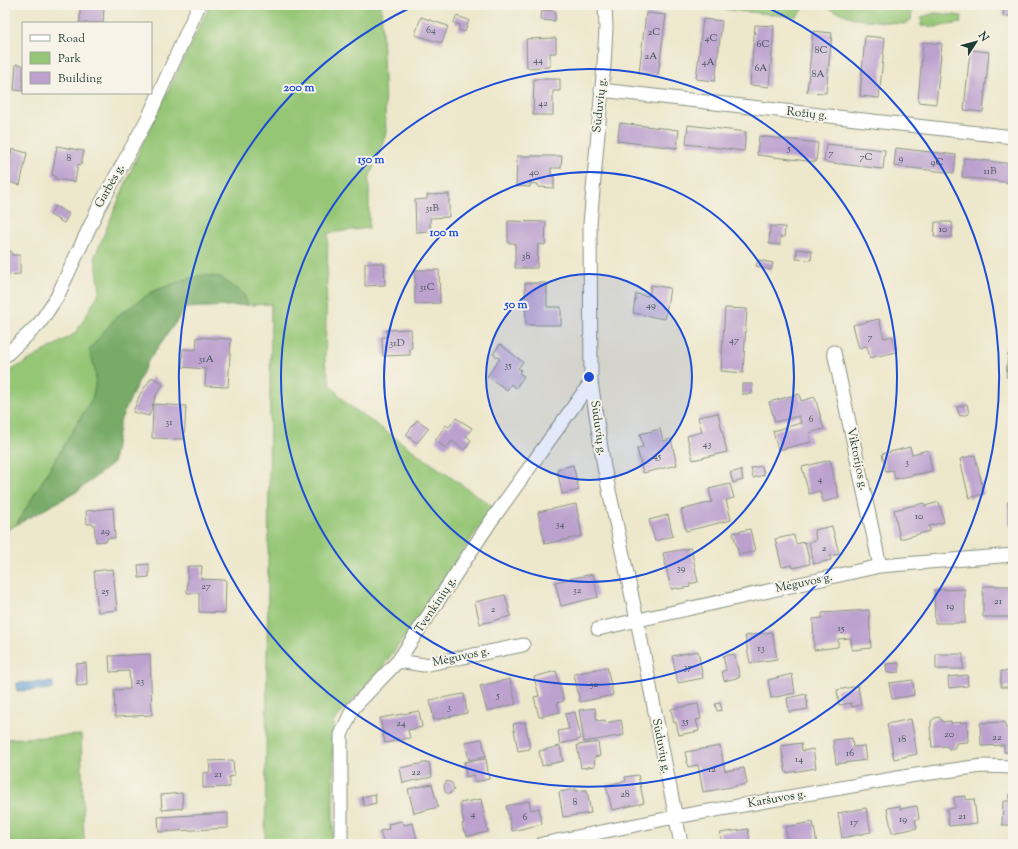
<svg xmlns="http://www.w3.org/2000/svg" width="1018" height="849" viewBox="0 0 1018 849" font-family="'Sorts Mill Goudy',serif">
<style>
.green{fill:#95c676;stroke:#5a8255}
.forest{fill:#78ab67;stroke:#4c744e}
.water{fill:#6aa5da;stroke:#447187}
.building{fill:#bca1cf}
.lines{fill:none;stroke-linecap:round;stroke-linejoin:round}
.minor-casing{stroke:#869280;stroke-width:15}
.minor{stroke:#fff;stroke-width:13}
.ring{fill:none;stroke:#1d4ed8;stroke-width:2}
.labels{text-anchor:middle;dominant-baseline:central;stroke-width:4;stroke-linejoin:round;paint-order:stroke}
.number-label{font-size:10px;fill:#46565b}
.street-label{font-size:12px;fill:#1f3d34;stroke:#f7f3e8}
.centre{fill:#1d4ed8;stroke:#f7f3e8;stroke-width:2}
.ring-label{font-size:12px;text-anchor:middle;font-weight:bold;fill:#1d4ed8;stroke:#f7f3e8;stroke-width:4;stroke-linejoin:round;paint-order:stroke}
</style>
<rect width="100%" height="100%" fill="#f7f3e8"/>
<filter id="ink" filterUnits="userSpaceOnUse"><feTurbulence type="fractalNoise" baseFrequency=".025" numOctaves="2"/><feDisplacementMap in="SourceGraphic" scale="8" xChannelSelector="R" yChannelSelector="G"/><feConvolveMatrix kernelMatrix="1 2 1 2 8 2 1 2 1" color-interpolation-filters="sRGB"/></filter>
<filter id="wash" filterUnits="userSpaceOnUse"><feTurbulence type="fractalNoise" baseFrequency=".012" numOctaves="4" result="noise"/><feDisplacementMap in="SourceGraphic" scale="16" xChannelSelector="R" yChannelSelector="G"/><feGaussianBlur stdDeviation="0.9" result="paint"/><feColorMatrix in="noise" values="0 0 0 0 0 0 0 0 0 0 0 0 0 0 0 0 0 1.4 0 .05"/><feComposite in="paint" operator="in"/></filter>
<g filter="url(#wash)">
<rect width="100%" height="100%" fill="#ede7cb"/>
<path class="green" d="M210 5H381L386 134 369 179V228L328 233 325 362 331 386 347 404 493 507 400 643 378 673 333 722V844H265L271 304 248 305 243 293 162 288 152 292 116 317 90 350C96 371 98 377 92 399L16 525 5 531V374L76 333 100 291 95 256 141 147Z
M713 5H804L803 10 796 17 713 8Z
M830 5H861L912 10 911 20 904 24 857 19 830 9Z
M935 13 962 16 961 23 935 27 921 26 922 17Z
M81 735 84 844H5V739Z"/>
<path class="forest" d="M202 275 220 277 243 293 248 305 186 308 148 361 120 421 113 463 78 491 16 525 92 399C98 377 96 371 89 350L116 317 152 292 183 280Z"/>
<path class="water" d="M53 682V689L17 691V683Z"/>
<g id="blocks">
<path class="building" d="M945 5H964V9L945 7Z
M1004 5H1013V16H1003Z
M80 7 104 8 103 23H80Z
M542 10 555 11V21L541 20Z
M646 13 666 15 658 75 639 73Z
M456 16 469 20 465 32 458 30 460 25 454 23Z
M421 17 448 26 442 43 415 35Z
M703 19 722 21 715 81 696 79Z
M755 25 774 26 769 87 750 85Z
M813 31 832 33 826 93 807 92Z
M865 36 885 38 879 98 860 96Z
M556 38V53H550V67L527 68 526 39Z
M923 42 942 44 936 104 918 102Z
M970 50 989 52 983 112 964 110Z
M16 64 23 65V91L14 90Z
M534 79H560V91H553V115H533Z
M620 123 679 130 677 148 617 141Z
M688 125 746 132 744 151 686 144Z
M759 136 818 143 816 162 757 155Z
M826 144 885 150 883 169 824 162Z
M57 146 84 151 81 165 78 164 75 182 55 179V176L52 175Z
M896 148 956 155 954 173 894 166Z
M12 149 27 153 20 185 5 181V160L9 161Z
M517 156H562L561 168H551V176H554V188L538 187V184L530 183V187L516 186Z
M964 158 1013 164V183L962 177Z
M449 194V217L430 218V231L416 232 415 200 427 199V195Z
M55 206 69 214 64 223 50 215Z
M508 221 546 222 545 245 538 244 537 268H515V243H508Z
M935 222H952V237H934Z
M770 226 785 227 784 237H780V245L769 244Z
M797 249 812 251 811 260 796 259Z
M5 251H11L12 255H20V274L5 275Z
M758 260 773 263 771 270 756 266Z
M365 263H384L385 285 365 286Z
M415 270H439L440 303 415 304Z
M525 283H547V307H561V325H526Z
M651 285 670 288 665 319 633 313 636 294 649 296Z
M725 308 747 309 743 373 721 371Z
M879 319 884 338 892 336 896 352 870 358 867 346 859 348 853 325Z
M411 329 412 348H410V355L383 356 382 337H387L386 330Z
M197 337 231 339 228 387 205 386 206 369 182 367 183 349 196 350Z
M500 344 523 362 518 368 521 370 519 373 524 376 516 388 511 384 507 390 487 376 500 359 493 354Z
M1008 354H1013V378L1006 377Z
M152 377 163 384 156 395 149 416 133 412 140 394Z
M742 384H752V394H742Z
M799 394 801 401 815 397 824 429 809 433 811 442 778 450 773 431 801 423 799 416 775 422 769 402Z
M153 404 186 406 184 439 152 438Z
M967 404 969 414 960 416 957 407Z
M718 413 727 452 693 460 687 436 702 432 698 417Z
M456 418 472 428 466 436 471 440 465 450 452 441 446 448 435 441 446 425 449 427Z
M417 420 429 428 417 443 406 435Z
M660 429 663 441 671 439 677 465 643 473 637 448 643 447 640 434Z
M910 447 912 454 928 450 932 471 895 479 893 470 886 471 882 454Z
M975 455 984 494 969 498 960 459Z
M830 460 839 498 823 502 820 491 809 494 802 467Z
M573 465 579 490 562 494 557 469Z
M762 466 764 475 753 478 751 468Z
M741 470 743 480 733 483 730 473Z
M730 484 734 498 726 500 731 520 686 531 681 510 712 502 709 489Z
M1013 501V526H1009L1008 502Z
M939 502 944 522 929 526 930 531 900 539 894 510 924 503 925 506Z
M576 504 582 536 545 544 538 512Z
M113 508 115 538H107V541L96 542 94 524H87L86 511Z
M668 515 673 536 655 541 649 520Z
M832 526 839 554 830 556 831 560 814 564 809 542 816 540 814 530Z
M750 529 755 551 739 555 733 533Z
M794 535 796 544 805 542 810 564 793 568 792 565 782 567 775 539Z
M691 548 698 582 689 584 690 587 678 589V588L671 589 663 553Z
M149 564V577L139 578 138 565Z
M188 566H202L201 579 226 580 225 613 199 612V593H187Z
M113 569 117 610 98 612 94 571Z
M593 574 598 597 561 606 555 582Z
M983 586H1013V617H983Z
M965 589V623H935L934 590Z
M505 595 511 616 480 624 475 602Z
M869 610 871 648 852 650 851 638 838 639V647L814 650 813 619 822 618V613Z
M772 632 777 659 750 663 745 636Z
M698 651 703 678 678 683 672 656Z
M150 654 152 715 115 717 114 690 130 689 129 671 110 672 109 656Z
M734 654 740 677 724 681 722 671 726 670 723 656Z
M936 654H963V669H936Z
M86 663 87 685 77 686 76 664Z
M899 663V672L887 673 886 664Z
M607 667 613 695 580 702 574 674Z
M556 671 564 701 557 703 560 712 539 717 534 697 539 696 534 677Z
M1001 671 1013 672V687H1001Z
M792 674 795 693 771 698 768 680Z
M967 675 968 686 949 688 948 677Z
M510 679 516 704 487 711 480 686Z
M913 680 914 695 892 699 889 683Z
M858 686 861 705 852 707 851 703 839 705 837 690Z
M464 694 467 713 434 720 430 700Z
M806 694 808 709 789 712 787 698Z
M720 703 722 710 717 711 715 704Z
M698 704 701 719 696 720 699 731 679 735 676 722 674 723 671 709Z
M595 708 597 721 605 720V723L621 720 624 735 584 742 579 710Z
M419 711 422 727 408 730 410 738 385 743 380 718Z
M575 712 581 739 560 744 558 731 569 729 565 714Z
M939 717 943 722 951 721V723L967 722 968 742 956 743 955 747 952 749H949L947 746 932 747 930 727H931V721L935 718Z
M911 719 917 754 894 759 887 724Z
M525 722 530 749 518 751 513 724Z
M1005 722V728H1013V752H1004V745L981 746 980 723Z
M852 738 853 747 864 746 866 760 836 764 833 740Z
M482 739 486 757 469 760 465 742Z
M598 742 600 756 594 757 595 766 581 768 577 745Z
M801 743 802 751 813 749 816 768 786 773 781 746Z
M560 746 563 761 542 766 539 751Z
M720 746 725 771 744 768 747 784 703 792 698 765 688 767 685 752Z
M486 759 489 779 475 782 474 775 466 777 464 762Z
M233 760 234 776 229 777 230 787 203 788V773L210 772 209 761Z
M429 762 432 777 403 783 400 768Z
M638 775 644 803 612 810 606 785 626 781 625 777Z
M447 781 452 783 454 790 449 794 445 792 444 785Z
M432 784 438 807 414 813 408 789Z
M576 789V791L587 790 591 813 563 817 559 792Z
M182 793 183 808 162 810 161 795Z
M1010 793H1013V825H1002L1003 801H1009Z
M375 794 376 803 364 806 362 797Z
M966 796V800L974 799 977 823 949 826 947 809 955 808 954 797Z
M481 799 488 832 467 836 466 832H464L462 824H464L460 803Z
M529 801 531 810 539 808 542 824 512 831 506 806Z
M900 806V809L917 806 919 819 915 820 917 828 892 833 887 808Z
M866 808 871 832 842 838 838 813Z
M228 813V828L159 832 158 817Z
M402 821 404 825 413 823 418 844H384L380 831 389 829 388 824Z
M813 822 817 844H788L785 827Z
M748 829 750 842 759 840V844H722L720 833Z"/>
</g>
</g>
<g filter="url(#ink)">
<use href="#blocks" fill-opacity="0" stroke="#869280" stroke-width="1"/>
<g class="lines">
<g class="minor-casing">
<path id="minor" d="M605 5 606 28 604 65 590 224 591 382 604 467 637 620 681 844
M601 90 1013 137
M834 352 880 566
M5 356 39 324 57 297 98 209 149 116 199 5
M598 629 880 566 1013 555
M398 661 424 665 523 645
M341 844V735L353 708 398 661 491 521 591 382
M542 844 675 817 909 776 982 766 1013 767"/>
</g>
<use href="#minor" class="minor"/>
</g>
</g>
<circle cx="589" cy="377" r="103" fill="#1d4ed8" fill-opacity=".12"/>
<g class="ring">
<circle cx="589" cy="377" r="103"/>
<circle cx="589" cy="377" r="205"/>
<circle cx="589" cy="377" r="308"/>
<path d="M762 5A410 410 0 1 1 416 5"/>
</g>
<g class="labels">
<g class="number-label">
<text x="431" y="30">64</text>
<text x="654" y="32">2C</text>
<text x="711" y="38">4C</text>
<text x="763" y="44">6C</text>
<text x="821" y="50">8C</text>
<text x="651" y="56">2A</text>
<text x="538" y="60">44</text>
<text x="708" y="62">4A</text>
<text x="761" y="68">6A</text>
<text x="818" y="74">8A</text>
<text x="543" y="103">42</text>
<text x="789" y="148">5</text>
<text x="831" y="153">7</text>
<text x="866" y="157">7C</text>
<text x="69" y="158">8</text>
<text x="901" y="158">9</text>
<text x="937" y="162">9C</text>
<text x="990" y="171">11B</text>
<text x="534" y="172">40</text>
<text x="432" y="208">31B</text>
<text x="943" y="229">10</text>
<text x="526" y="256">38</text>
<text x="427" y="287">31C</text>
<text x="651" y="305">49</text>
<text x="870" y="337">7</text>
<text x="734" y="340">47</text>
<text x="397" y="343">31D</text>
<text x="206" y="359">31A</text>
<text x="508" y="365">35</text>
<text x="811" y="419">6</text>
<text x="169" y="422">31</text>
<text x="707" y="444">43</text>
<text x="657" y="456">45</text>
<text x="907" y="462">3</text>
<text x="820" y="479">4</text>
<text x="919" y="516">10</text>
<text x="560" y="524">34</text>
<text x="105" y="531">29</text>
<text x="824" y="548">2</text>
<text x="681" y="568">39</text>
<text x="206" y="586">27</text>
<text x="577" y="590">32</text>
<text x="105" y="591">25</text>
<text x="998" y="601">21</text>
<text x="950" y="606">19</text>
<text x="493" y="609">2</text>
<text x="841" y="628">15</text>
<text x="761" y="648">13</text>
<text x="688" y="667">37</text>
<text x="140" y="681">23</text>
<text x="594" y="684">30</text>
<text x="498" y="695">5</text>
<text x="449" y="707">3</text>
<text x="685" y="721">35</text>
<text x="401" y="723">24</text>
<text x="949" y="734">20</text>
<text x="997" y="737">22</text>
<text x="902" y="739">18</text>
<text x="850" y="753">16</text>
<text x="799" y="759">14</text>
<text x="712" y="769">12</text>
<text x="416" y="772">22</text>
<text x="218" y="774">21</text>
<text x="625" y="794">28</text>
<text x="575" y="802">8</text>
<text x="473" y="814">4</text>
<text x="962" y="816">21</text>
<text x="525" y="817">6</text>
<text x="903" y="819">19</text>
<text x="854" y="822">17</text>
</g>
<g class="street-label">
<text transform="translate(600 105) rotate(-84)">Sūduvių g.</text>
<text transform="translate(807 114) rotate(6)">Rožių g.</text>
<text transform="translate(110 186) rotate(-61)">Garbės g.</text>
<text transform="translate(598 428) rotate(82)">Sūduvių g.</text>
<text transform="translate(857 459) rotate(78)">Viktorijos g.</text>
<text transform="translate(804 583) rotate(-12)">Mėguvos g.</text>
<text transform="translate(436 605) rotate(-56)">Tvenkinių g.</text>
<text transform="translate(461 657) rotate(-12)">Mėguvos g.</text>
<text transform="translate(661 746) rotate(79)">Sūduvių g.</text>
<text transform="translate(777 799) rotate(-10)">Karšuvos g.</text>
</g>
</g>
<circle cx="589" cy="377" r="6" class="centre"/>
<g class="ring-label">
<text x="299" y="91">200 m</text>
<text x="371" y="163">150 m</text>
<text x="444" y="236">100 m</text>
<text x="516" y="308">50 m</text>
</g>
<rect width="1018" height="849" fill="none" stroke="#f7f3e8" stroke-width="20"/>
<rect x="22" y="22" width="130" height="72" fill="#f7f3e8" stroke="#a1aaa0"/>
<rect x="30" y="35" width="20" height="6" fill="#ffffff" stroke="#a1aaa0"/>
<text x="58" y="42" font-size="12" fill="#1f3d34">Road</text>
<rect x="30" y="52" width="20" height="12" fill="#95c676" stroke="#a1aaa0"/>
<text x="58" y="62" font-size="12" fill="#1f3d34">Park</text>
<rect x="30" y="72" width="20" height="12" fill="#bca1cf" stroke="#a1aaa0"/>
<text x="58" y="82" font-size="12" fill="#1f3d34">Building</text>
<g transform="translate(976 42) rotate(54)" stroke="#f7f3e8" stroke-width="3" paint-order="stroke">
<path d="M0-3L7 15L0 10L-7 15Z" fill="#1f3d34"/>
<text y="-6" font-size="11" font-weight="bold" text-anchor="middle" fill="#1f3d34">N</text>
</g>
</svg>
